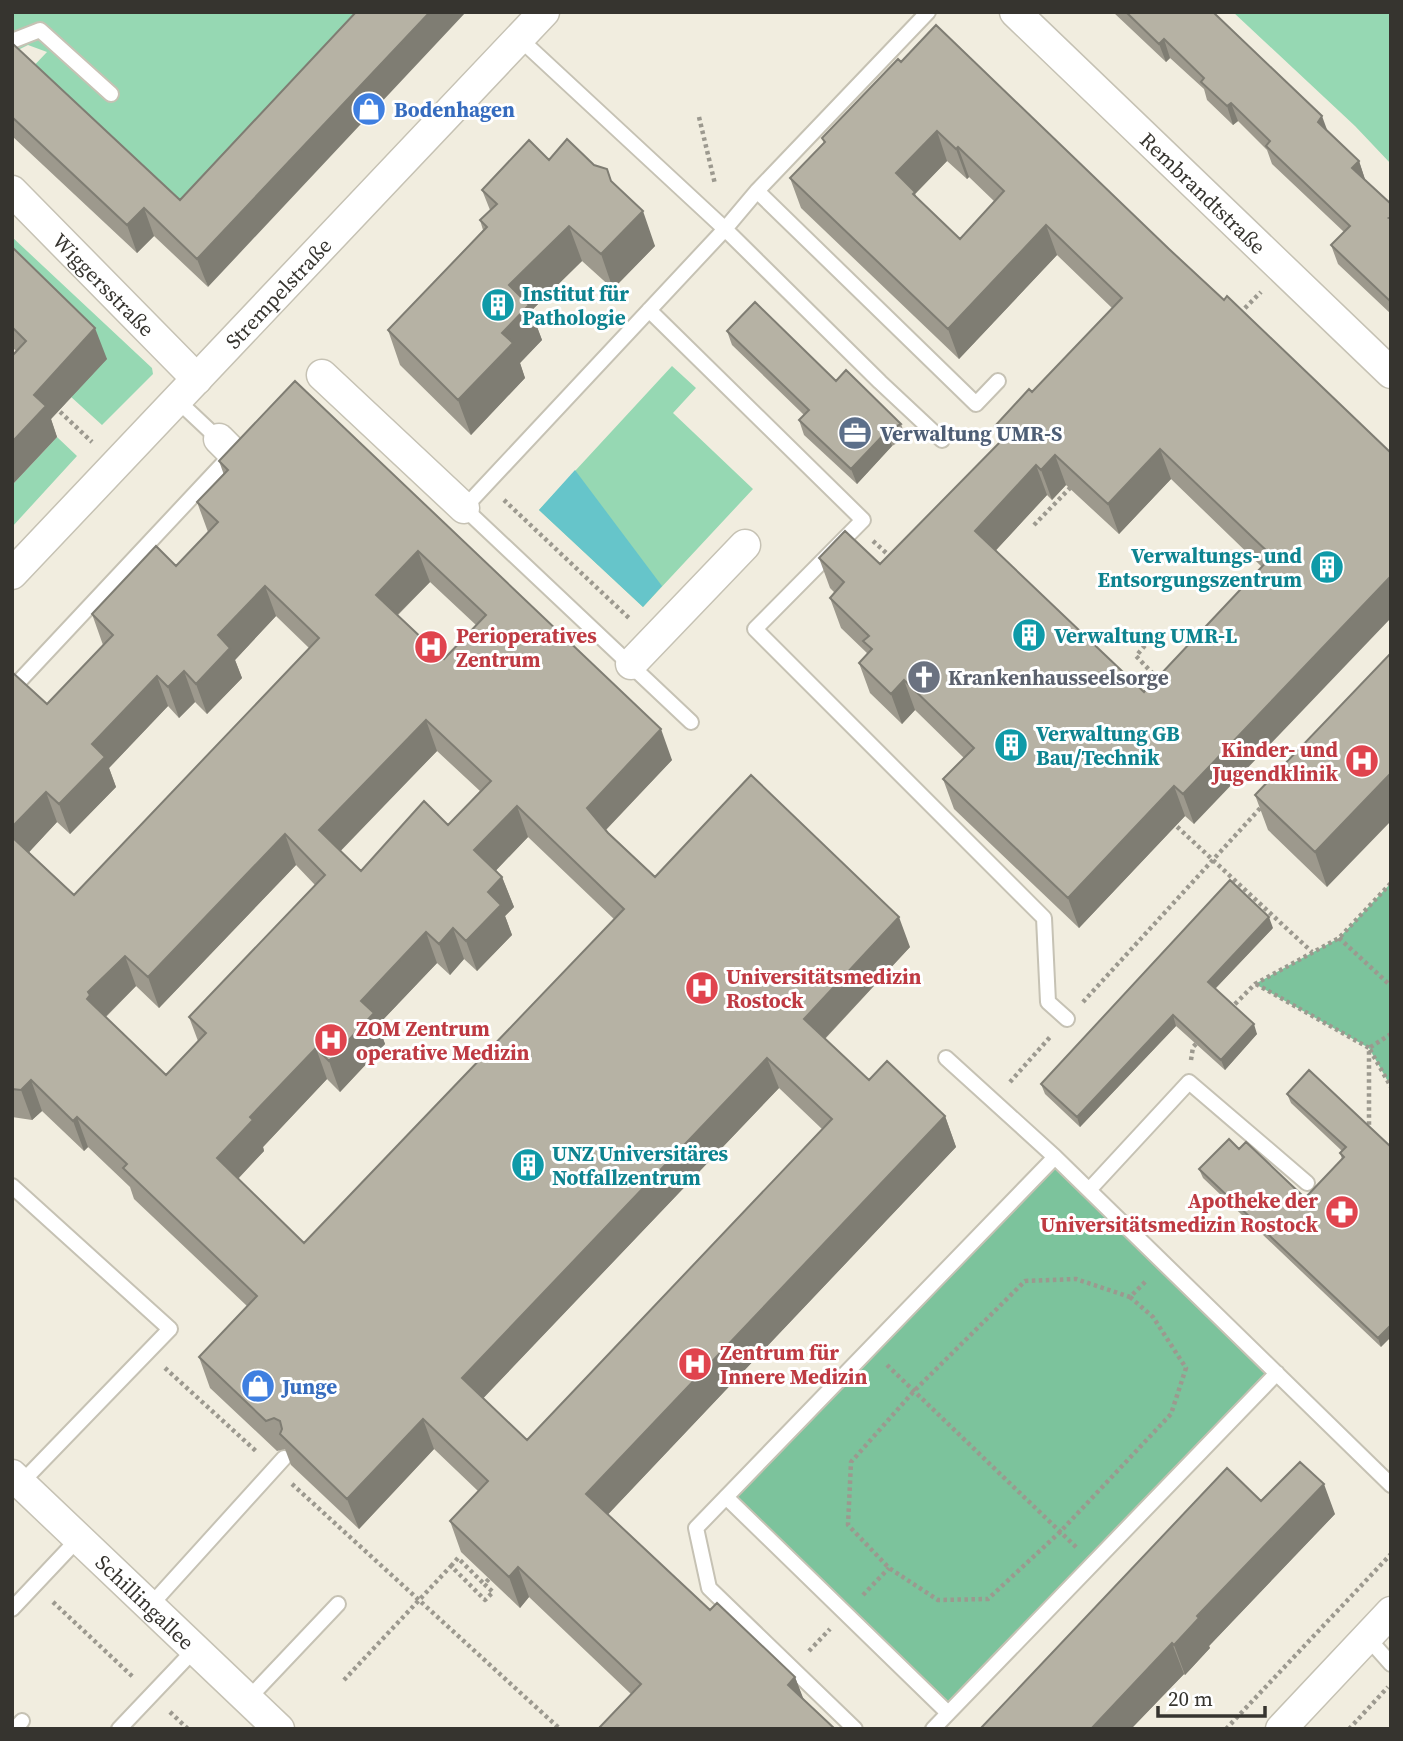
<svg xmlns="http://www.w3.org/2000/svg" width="1403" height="1741" viewBox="0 0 1403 1741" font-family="'Source Serif 4',serif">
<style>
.green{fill:#96d8b3}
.forest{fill:#7cc39c}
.water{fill:#66c5ca}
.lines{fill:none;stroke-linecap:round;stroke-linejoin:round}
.lane-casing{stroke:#c6c2b4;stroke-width:18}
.street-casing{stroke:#c6c2b4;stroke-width:33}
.path{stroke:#9c998f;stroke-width:4.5;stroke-dasharray:3.5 3.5;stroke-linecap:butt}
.lane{stroke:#fff;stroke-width:14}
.street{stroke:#fff;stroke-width:30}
.wall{fill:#9d998d;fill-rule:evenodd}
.shaded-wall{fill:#7f7d73}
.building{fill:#b6b2a4;stroke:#7f7d73;stroke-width:2;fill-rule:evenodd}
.labels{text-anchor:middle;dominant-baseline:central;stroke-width:6;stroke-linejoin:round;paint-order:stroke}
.shop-label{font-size:21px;font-weight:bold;fill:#366cbe;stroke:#fff;text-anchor:start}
.street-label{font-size:21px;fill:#36342f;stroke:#fff}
.culture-label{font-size:21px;font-weight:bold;fill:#0d838f;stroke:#fff;text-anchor:start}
.service-label{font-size:21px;font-weight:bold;fill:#4e5e75;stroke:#fff;text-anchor:start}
.health-label{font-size:21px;font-weight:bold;fill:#be3a42;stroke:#fff;text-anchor:start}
.worship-label{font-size:21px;font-weight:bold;fill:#5b616d;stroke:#fff;text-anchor:start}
</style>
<rect width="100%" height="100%" fill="#f1eddf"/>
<path class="green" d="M12 12H391L190 228 26 74 47 52 28 45 12 53Z
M1233 12H1391V164L1355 126Z
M12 237 152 368 153 374 102 425 70 396 12 267Z
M672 366 696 388 673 413 753 489 643 607 539 510Z
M57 437 77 456 12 527V485Z"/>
<path class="forest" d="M1391 883V1087L1369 1048 1255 984 1339 938Z
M1055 1157 1277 1373 948 1713 726 1497Z"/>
<path class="water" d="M575 470 662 586 643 607 539 510Z"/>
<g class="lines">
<g class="lane-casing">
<path id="lane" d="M519 38 725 229 880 382 942 440
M12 41 40 30 111 94
M757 191 976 404 998 381
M649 310 863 520 755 629 1044 918 1048 1002 1067 1019
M177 400 210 431
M12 689 233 453
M691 722 464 508 725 229 757 191 928 12
M946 1058 1055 1157 1391 1485
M12 1186 170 1329 21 1483
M1089 1190 1189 1082 1307 1183
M726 1497 948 1713
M149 1607 284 1458
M12 1609 78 1539
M1367 1637 1391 1664
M248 1699 338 1604
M15 1729 22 1721
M119 1729 195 1649
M855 1729 709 1588 696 1528 1055 1157
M933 1729 1277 1373"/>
</g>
<g class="street-casing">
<g id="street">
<path id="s1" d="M1015 12 1391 373"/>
<path id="s2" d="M12 191 197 379"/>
<path d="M322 375 464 508"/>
<path d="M219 439 233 453"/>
<path id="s3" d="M12 574 544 12"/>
<path d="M631 664 745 545"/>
<path id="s4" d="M12 1475 279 1729"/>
<path d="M1281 1729 1391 1612"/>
</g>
</g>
<path class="path" d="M699 117 715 184
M1240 313 1261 292
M55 407 92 442
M504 500 630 619
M1034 525 1073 485
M873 541 893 559
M1154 635 1136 656 1160 681
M1172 822 1312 952
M1339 938 1391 986
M1256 984 1369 1048V1130
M1083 1002 1264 804
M1230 1009 1255 984 1339 938 1391 883
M1391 1034 1369 1048 1391 1087
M1191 1060 1193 1047 1200 1040
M1010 1082 1051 1036
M1130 1297 1153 1317 1186 1368 1171 1414 1060 1532 988 1599 938 1600 889 1568 848 1525 851 1462 914 1391 1025 1281 1076 1279 1130 1297 1146 1281
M887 1365 1077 1548
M165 1368 257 1452
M292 1484 560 1729
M451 1566 458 1558 484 1584
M863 1595 889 1568
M53 1602 133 1677
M809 1651 830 1629
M344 1680 451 1566 485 1600 493 1592 484 1584 489 1579
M170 1712 188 1729
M1226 1729 1391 1554
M1349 1729 1388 1687"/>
<use href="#lane" class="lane"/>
<use href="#street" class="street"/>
</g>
<path class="wall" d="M1113 12H1213L1327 131 1359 161 1365 180 1391 204V314L1338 264 1331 245 1344 232 1272 164 1267 150 1238 121 1233 125 1207 100 1204 89 1170 58 1166 62Z
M12 43 180 200 208 287 154 236 137 253 12 136Z
M901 62 1169 249 1391 453 1194 824 1185 816 1079 928 954 809 943 779 964 758 915 710 902 724 870 693 859 663 868 654 841 628 830 598 835 593 830 588 819 558 880 564 1001 442 995 426 1032 392 1112 308 1057 255 959 359 801 208 790 178 824 143 822 138ZM947 161 967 179 969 177 995 202 960 239 917 198 915 194ZM1171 479 1262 567 1144 692 995 551 1047 495 1052 500 1066 485 1119 534Z
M549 160 611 181 655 246 613 289 582 261 531 311 542 340 520 363 525 378 471 435 400 365 388 330 483 230 480 220 490 210 482 190Z
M12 247 107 359 51 419 57 437 12 485V356L16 351 12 347Z
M727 331 836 381 901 424 906 438 892 446 857 484 804 435 799 420 804 415 732 345Z
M295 381 672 760 606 830 655 877 910 947 825 1039 869 1080 945 1116 956 1147 608 1514 710 1610 795 1677 803 1699 631 1694 529 1597 520 1608 461 1552 450 1521 478 1491 434 1449 359 1529 291 1465 285 1449 277 1451 210 1388 199 1357 247 1306 134 1199 130 1187 88 1147 84 1151 42 1111 32 1120 12 1117V672L47 704 103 645 92 614 176 566 208 532 197 502 224 475 219 461ZM430 582 476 625 444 659 398 615ZM276 616 309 648 74 895 29 852 57 822 70 834 116 787 109 768 168 706 179 718 195 702 207 714 242 678 235 660ZM437 751 480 791 448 825 361 871 340 850ZM528 837 615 920 304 1243 238 1179 264 1151 263 1147 327 1079 340 1092 385 1044 378 1025 437 963 450 975 464 959 477 971 512 935 505 916 514 907 502 877 496 870ZM296 865 315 885 189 1017 198 1041 166 1075 106 1017 136 986 159 1008ZM779 1088 822 1129 527 1440 483 1398Z
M1391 653 1327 887 1268 830 1255 795Z
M1273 928 1215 989 1257 1034 1225 1070 1176 1026 1080 1127 1045 1094 1041 1084Z
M1287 1094 1391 1147 1381 1347 1203 1178 1199 1169 1239 1149 1305 1198 1342 1159 1340 1153 1342 1151 1291 1103Z
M1261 1501 1335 1514 1209 1646 1210 1648 1185 1675 1184 1674 1131 1729H980Z"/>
<path class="shaded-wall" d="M430 12H466L208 287 197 259Z
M1164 39 1170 58 1166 62 1159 44Z
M1231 103 1238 121 1233 125 1227 106Z
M1322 116 1329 135 1318 122Z
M937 131 947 161 915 194 926 222 896 173Z
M958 147 969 177 967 179 956 149Z
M1359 161 1365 179 1359 186 1352 168Z
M144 208 154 236 137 253 127 225Z
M643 211 655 246 613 289 601 254Z
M1046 225 1057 255 959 359 948 329Z
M569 226 582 261 531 311 542 340 520 363 525 378 471 435 458 400 502 333 509 285Z
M95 328 107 359 51 419 57 437 12 485V442L34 395Z
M887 431 892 446 857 484 851 469Z
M1160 449 1171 479 1119 534 1108 504Z
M1055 455 1066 485 1052 500 1041 470Z
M1036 465 1047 495 986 561 975 531Z
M418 551 430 582 387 625 376 595Z
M1391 576V618L1194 824 1183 794Z
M265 586 276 616 235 660 242 678 207 714 196 684 218 635Z
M184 671 195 702 179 718 168 687Z
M157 676 168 706 109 768 116 787 70 834 59 804 92 744Z
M904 680 915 710 902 724 891 694Z
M426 720 437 751 331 861 319 830Z
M661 729 672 760 598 838 587 808Z
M1391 773V821L1327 887 1315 852Z
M1174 786 1185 816 1079 928 1068 898Z
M46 792 57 822 19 863 12 845V827Z
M517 806 528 837 486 881 474 850Z
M285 834 296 865 159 1008 148 977Z
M502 877 514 907 505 916 512 935 477 971 466 941 488 892Z
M899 917 910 947 815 1049 804 1019Z
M1269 917 1273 928 1212 992 1208 982Z
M453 928 464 959 450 975 439 944Z
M426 932 437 963 378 1025 385 1044 340 1092 329 1061 361 1001Z
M125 956 136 986 100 1022 87 999 88 992Z
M1173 1015 1176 1026 1080 1127 1077 1117Z
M1254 1024 1257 1034 1225 1070 1221 1060Z
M316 1048 327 1079 263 1147 264 1151 228 1189 217 1158 250 1117Z
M767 1058 779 1088 473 1409 462 1378Z
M31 1080 42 1111 32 1120 21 1090Z
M945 1116 956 1147 598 1525 586 1494Z
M77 1117 88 1147 84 1151 73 1121Z
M1391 1325V1337L1381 1347 1378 1338Z
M423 1419 434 1449 359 1529 347 1499Z
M1324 1484 1335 1514 1209 1646 1210 1648 1185 1675 1174 1645 1197 1616Z
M518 1567 529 1597 520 1608 509 1577Z
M1172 1643 1184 1674 1131 1729H1091Z
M795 1677 807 1708 788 1685Z"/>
<path class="building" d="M356 12H430L197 259 144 208 127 225 12 117V43L180 200Z
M1126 12H1213L1322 116 1318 122 1359 161 1352 168 1391 204V217L1389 218 1391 219V302L1331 245 1350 226 1266 146 1270 141 1231 103 1227 106 1201 82 1204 78 1164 39 1159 44Z
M936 25 1169 249 1224 300 1227 296 1391 453V576L1183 794 1174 786 1068 898 943 779 974 748 904 680 891 694 859 663 872 649 863 641 869 636 830 598 844 582 819 558 845 531 880 564 1006 436 995 426 1029 389 1032 392 1122 298 1046 225 948 329 790 178 825 142 822 138 898 59 901 62ZM937 131 956 149 958 147 1004 191 960 239 913 194 915 192 896 173ZM1160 449 1272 556 1144 692 975 531 1036 465 1041 470 1055 455 1108 504Z
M567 139 594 165 607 169 611 181 643 211 601 254 569 226 509 285 529 305 502 333 513 343 458 400 388 330 487 227 480 220 497 204 482 190 529 140 549 160Z
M12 247 95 328 34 395 46 406 12 442V356L26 341 12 327Z
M755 302 836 381 846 370 901 424 887 431 851 469 799 420 809 410 727 331Z
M295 381 661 729 587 808 608 833 655 877 751 775 899 917 804 1019 869 1080 887 1061 945 1116 586 1494 710 1610 717 1603 795 1677 788 1685 835 1729H598L641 1684 518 1567 509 1577 450 1521 488 1481 423 1419 347 1499 280 1434 282 1429 280 1421 274 1418 266 1421 199 1357 257 1296 123 1168 127 1164 77 1117 73 1121 31 1080 21 1090 12 1089V837L74 895 319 638 265 586 218 635 230 648 196 684 184 671 168 687 157 676 92 744 105 757 59 804 46 792 12 827V672L47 704 113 635 92 614 156 546 176 566 218 522 197 502 228 470 219 461ZM418 551 486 615 444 659 376 595ZM426 720 491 781 448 825 424 801 361 871 319 830ZM517 806 624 909 304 1243 217 1158 253 1120 250 1117 316 1048 329 1061 374 1013 361 1001 426 932 439 944 453 928 466 941 501 905 488 892 502 877 474 850ZM285 834 325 875 189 1017 206 1033 166 1075 87 999 90 995 88 992 125 956 148 977ZM767 1058 832 1119 527 1440 462 1378Z
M1391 653V773L1315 852 1255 795Z
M1230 880 1269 917 1208 982 1254 1024 1221 1060 1173 1015 1077 1117 1041 1084Z
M1309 1070 1391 1147V1325L1378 1338 1199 1169 1229 1139 1239 1149 1246 1142 1305 1198 1344 1157 1340 1153 1346 1147 1287 1094Z
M1300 1462 1324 1484 1197 1616 1199 1618 1174 1645 1172 1643 1091 1729H980L1227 1468 1261 1501Z"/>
<defs>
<g id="shop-disc" transform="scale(1.75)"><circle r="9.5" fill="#3f7fe0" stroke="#fff"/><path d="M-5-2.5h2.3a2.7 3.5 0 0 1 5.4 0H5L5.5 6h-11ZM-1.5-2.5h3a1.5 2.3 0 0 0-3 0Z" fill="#fff"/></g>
<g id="building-disc" transform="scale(1.75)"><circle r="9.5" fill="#0f9aa8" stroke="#fff"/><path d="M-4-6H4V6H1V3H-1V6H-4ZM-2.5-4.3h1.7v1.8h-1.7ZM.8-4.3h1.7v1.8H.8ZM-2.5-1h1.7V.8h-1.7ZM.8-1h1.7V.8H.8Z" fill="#fff"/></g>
<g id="office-disc" transform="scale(1.75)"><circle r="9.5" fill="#5c6f8a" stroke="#fff"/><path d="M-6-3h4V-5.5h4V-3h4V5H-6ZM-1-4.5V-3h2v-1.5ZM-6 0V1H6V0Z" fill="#fff"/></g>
<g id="hospital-disc" transform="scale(1.75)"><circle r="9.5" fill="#e0444e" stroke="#fff"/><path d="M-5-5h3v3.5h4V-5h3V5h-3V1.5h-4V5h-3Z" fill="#fff"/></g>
<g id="church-disc" transform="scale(1.75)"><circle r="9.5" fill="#6b7280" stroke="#fff"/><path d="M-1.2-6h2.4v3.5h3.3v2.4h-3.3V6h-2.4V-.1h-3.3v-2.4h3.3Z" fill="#fff"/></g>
<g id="pharmacy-disc" transform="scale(1.75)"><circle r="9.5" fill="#e0444e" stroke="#fff"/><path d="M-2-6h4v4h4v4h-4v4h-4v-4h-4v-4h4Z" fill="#fff"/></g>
</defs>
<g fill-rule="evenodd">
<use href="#shop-disc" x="369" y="109"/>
<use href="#building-disc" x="498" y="305"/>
<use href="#office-disc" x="855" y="433"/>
<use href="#building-disc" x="1327" y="567"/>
<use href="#building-disc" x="1029" y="635"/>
<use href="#hospital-disc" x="431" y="647"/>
<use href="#church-disc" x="924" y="677"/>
<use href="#building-disc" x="1011" y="745"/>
<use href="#hospital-disc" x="1362" y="761"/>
<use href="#hospital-disc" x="702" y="988"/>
<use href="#hospital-disc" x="331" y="1040"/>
<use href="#building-disc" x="528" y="1165"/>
<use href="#pharmacy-disc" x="1342" y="1212"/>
<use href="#hospital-disc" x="695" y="1364"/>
<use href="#shop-disc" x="258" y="1386"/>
</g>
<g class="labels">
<g class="shop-label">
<text x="394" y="109">Bodenhagen</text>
<text x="282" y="1386">Junge</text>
</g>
<g class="street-label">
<text stroke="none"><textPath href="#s1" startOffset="261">Rembrandtstraße</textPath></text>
<text stroke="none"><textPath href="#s2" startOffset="131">Wiggersstraße</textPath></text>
<text stroke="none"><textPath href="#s3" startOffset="387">Strempelstraße</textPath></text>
<text stroke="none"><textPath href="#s4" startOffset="184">Schillingallee</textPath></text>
</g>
<g class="culture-label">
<text x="522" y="293">Institut für<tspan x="522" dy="24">Pathologie</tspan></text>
<text x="1302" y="555" text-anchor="end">Verwaltungs- und<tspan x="1302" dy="24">Entsorgungszentrum</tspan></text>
<text x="1054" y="635">Verwaltung UMR-L</text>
<text x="1036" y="733">Verwaltung GB<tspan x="1036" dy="24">Bau/Technik</tspan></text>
<text x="552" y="1153">UNZ Universitäres<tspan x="552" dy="24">Notfallzentrum</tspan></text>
</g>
<g class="service-label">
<text x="880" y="433">Verwaltung UMR-S</text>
</g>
<g class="health-label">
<text x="456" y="635">Perioperatives<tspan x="456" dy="24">Zentrum</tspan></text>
<text x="1338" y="749" text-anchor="end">Kinder- und<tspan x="1338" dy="24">Jugendklinik</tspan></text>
<text x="726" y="976">Universitätsmedizin<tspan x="726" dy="24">Rostock</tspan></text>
<text x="356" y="1028">ZOM Zentrum<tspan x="356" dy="24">operative Medizin</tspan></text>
<text x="1318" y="1200" text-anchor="end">Apotheke der<tspan x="1318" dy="24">Universitätsmedizin Rostock</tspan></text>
<text x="720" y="1352">Zentrum für<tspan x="720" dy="24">Innere Medizin</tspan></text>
</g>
<g class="worship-label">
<text x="948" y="677">Krankenhausseelsorge</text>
</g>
</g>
<rect width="1403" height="1741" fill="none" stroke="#36342f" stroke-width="28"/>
<path d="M1158 1706v10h107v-10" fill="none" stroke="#36342f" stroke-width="3.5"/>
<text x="1168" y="1706" font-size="21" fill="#36342f" stroke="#ffffff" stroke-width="5" paint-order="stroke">20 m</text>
</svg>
